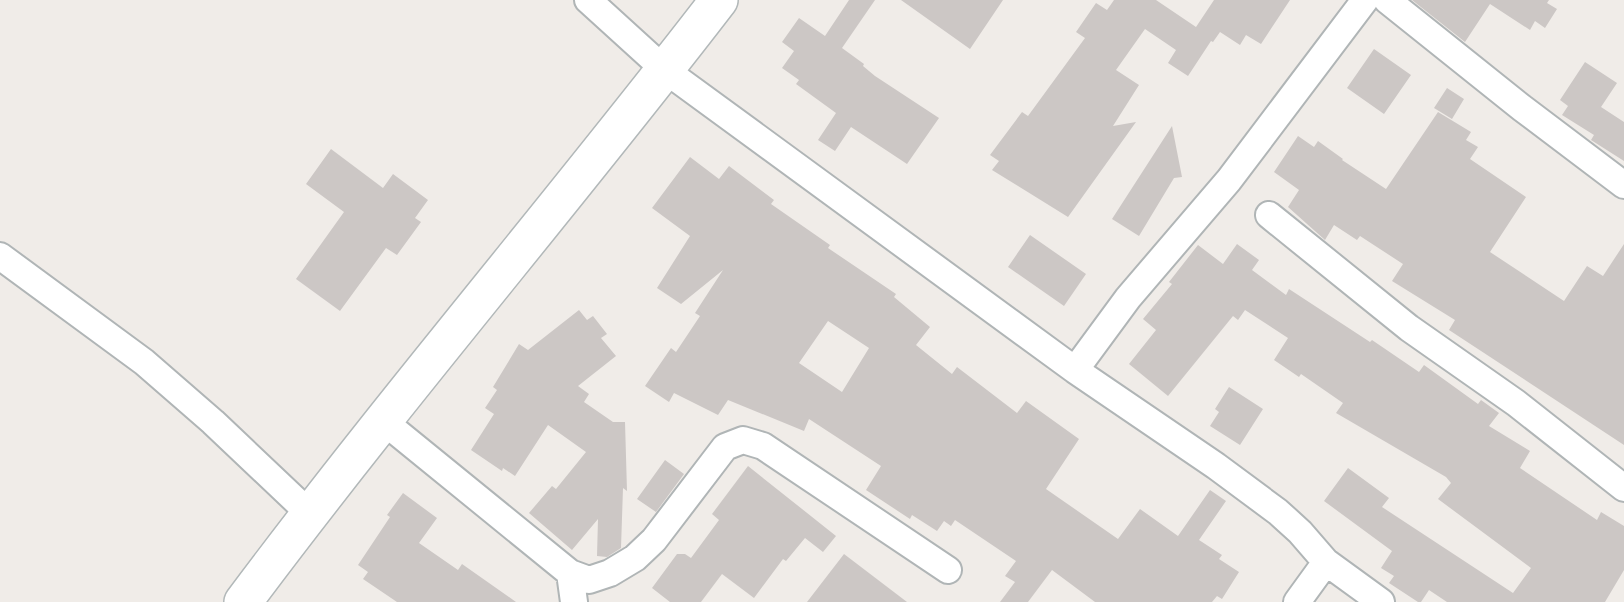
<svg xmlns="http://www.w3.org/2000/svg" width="1624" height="602" viewBox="0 0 1624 602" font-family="'PT Sans Narrow',sans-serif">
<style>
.building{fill:#ccc7c5;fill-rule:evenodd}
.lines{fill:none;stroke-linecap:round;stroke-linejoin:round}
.street-casing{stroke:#b0b5b6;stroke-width:30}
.secondary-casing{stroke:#b2b8b9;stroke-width:40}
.street{stroke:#fff;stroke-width:26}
.secondary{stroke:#fff;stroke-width:37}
</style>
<rect width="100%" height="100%" fill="#f0ece8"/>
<path class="building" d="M849 0H875L842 48 864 64 863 66 875 76 939 118 907 164 851 127 835 151 818 140 836 113 796 84 799 80 782 68 794 51 782 42 799 18 825 36Z
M901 0H1003L970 49Z
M1114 0H1156L1196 27 1214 0H1290L1261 44 1246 35 1240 45 1220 32 1213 42 1211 41 1188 76 1168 63 1176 50 1145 29 1116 70 1139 85 1113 126 1136 122 1068 217 992 170 999 161 990 155 1022 112 1028 116 1085 38 1076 32 1096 3 1107 10Z
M1412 0H1549L1547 3 1557 9 1545 28 1535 21 1530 30 1490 4 1465 42Z
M1374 49 1411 75 1384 114 1347 88Z
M1585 62 1617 83 1601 107 1624 122V161L1591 140 1594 135 1562 115 1568 106 1560 100Z
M1447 88 1464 99 1452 119 1434 108Z
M1438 112 1471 132 1466 140 1478 147 1470 159 1526 197 1490 252 1564 301 1587 266 1603 276 1624 244V445L1449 330 1455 320 1392 281 1403 264 1360 236 1357 240 1334 225 1325 240 1288 207 1299 190 1274 172 1298 136 1314 147 1318 141 1343 159 1342 160 1386 189Z
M1172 126 1182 177 1174 178 1139 236 1112 219Z
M331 149 383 188 393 174 428 200 415 218 421 222 397 255 386 248 340 311 296 279 344 212 306 184Z
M690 157 719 179 729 166 774 200 771 204 830 245 828 248 896 294 894 297 930 327 916 345 952 374 957 367 1017 413 1026 401 1079 439 1046 489 1118 539 1140 509 1178 536 1210 490 1226 501 1199 540 1222 555 1219 559 1239 572 1222 599 1217 596 1212 602H1095L1052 570 1028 602H1000L1015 582 1005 576 1016 561 955 520 951 526 944 521 937 531 912 515 910 519 866 490 881 466 809 419 804 431 728 400 718 415 674 393 669 402 645 386 671 348 676 352 700 316 695 313 723 270 681 304 657 288 690 236 652 208ZM828 321 869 348 842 392 799 363Z
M1030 235 1086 274 1064 306 1008 267Z
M1237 244 1259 260 1252 270 1286 295 1289 289 1370 342 1372 340 1419 372 1424 365 1478 404 1481 400 1499 413 1489 426 1530 451 1520 468 1597 520 1601 512 1624 526V570L1605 602H1447L1429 590 1421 602H1418L1389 583 1394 576 1381 568 1392 551 1324 501 1348 468 1389 498 1382 507 1513 593 1531 568 1438 499 1451 483 1446 477 1336 413 1343 403 1301 374 1299 377 1274 360 1288 338 1245 310 1238 320 1233 316 1168 396 1129 364 1156 330 1143 319 1172 284 1169 282 1198 245 1223 264Z
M579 310 587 320 593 316 607 334 601 338 616 356 578 386 589 394 584 402 613 422H625L627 491 623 488 621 548 607 557 597 556 598 519 572 550 529 513 552 486 556 489 586 452 548 425 515 476 503 468 502 471 471 450 494 414 485 408 497 390 493 387 519 344 528 350Z
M1229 387 1263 409 1240 445 1210 426 1219 412 1215 409Z
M665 460 684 474 656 512 637 499Z
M748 466 836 536 823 552 805 538 786 561 783 559 754 598 722 574 701 602H670L652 588 677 554H685L691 558 719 520 712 514Z
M403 493 437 518 419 543 458 570 462 564 516 602H397L363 579 368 572 358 565 390 517 387 515Z
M844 554 907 602H807Z"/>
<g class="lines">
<g class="street-casing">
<path id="street" d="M588 0 665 70 1075 370 1216 466 1278 512 1300 532 1326 562 1381 602
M1387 0 1522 108 1624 185
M1269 215 1409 328 1516 403 1624 488
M0 256 144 362 213 422 309 513
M1075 370 1128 298 1229 180 1365 0
M382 420 570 573 589 580 610 573 635 558 654 540 725 447 743 440 763 446 948 570
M570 573 574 602
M1297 602 1326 562"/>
</g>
<g class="secondary-casing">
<path id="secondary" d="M243 602C396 397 563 203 719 0"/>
</g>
<use href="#street" class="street"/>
<use href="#secondary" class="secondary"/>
</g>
</svg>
